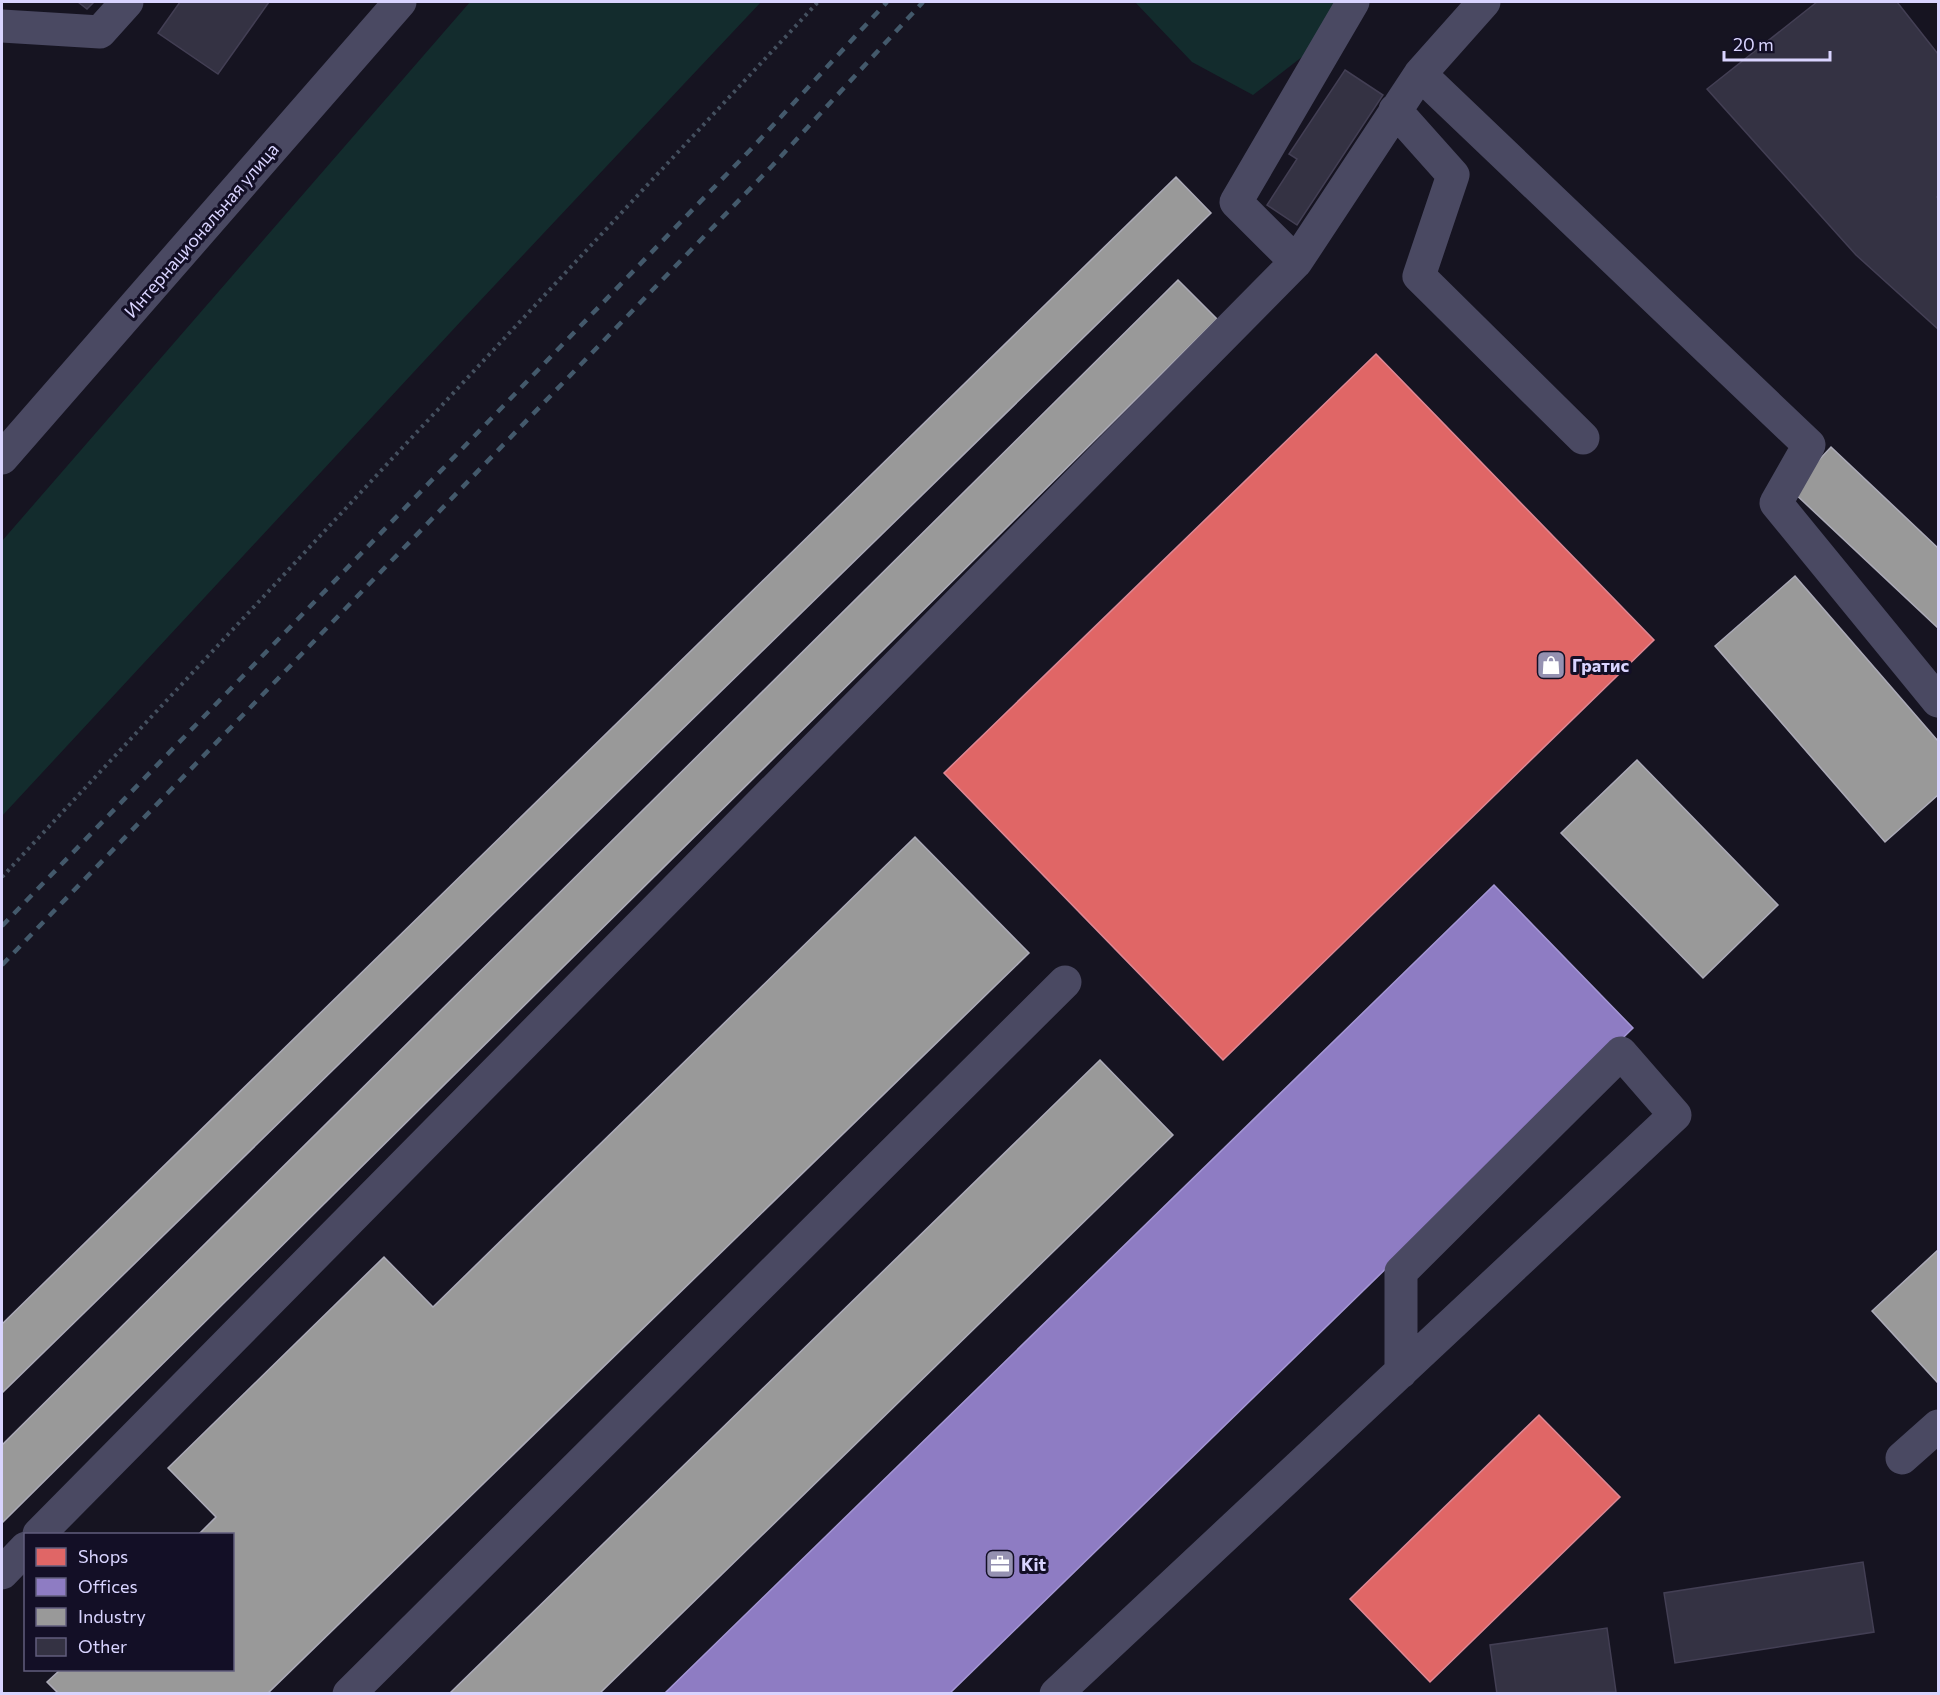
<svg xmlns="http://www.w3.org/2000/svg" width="1940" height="1695" viewBox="0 0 1940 1695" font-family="Commissioner,sans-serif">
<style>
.green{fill:#132c2d}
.shops{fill:#e06666;stroke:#de8794;stroke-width:1.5}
.offices{fill:#8e7cc3;stroke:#a496d5;stroke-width:1.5}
.industry{fill:#999;stroke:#acabb8;stroke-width:1.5}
.building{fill:#343243;stroke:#433f54;stroke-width:1.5}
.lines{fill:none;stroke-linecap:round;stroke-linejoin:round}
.path{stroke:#44505f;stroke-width:4;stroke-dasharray:3 4.5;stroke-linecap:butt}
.minor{stroke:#4a4962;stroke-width:33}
.rail{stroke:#43596b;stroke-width:4.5;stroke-dasharray:9 8;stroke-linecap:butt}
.labels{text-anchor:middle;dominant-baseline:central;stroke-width:6;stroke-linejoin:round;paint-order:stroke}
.street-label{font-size:18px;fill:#d9d4ff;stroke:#130f26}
.poi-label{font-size:18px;font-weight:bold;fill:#d9d4ff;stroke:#130f26;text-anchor:start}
</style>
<rect width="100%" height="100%" fill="#161421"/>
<path class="green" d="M470 2H761L462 320 2 816V541Z
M1135 2H1368L1356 15 1253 95 1192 62Z"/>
<path class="shops" d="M1376 354 1654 640 1223 1060 944 773Z
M1539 1415 1620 1497 1430 1682 1350 1599Z"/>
<path class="offices" d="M1494 885 1633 1028 949 1694H664Z"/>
<path class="industry" d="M1176 177 1211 213 2 1393V1324Z
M1178 280 1217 319 2 1523V1445Z
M1831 447 1938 548V628L1791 490Z
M1795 576 1938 741V795L1885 842 1715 646Z
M1637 760 1778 905 1703 978 1561 833Z
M915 837 1029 953 267 1694H59L47 1682 60 1670H232V1534H199L216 1517 168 1468 384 1257 433 1307Z
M1100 1060 1173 1135 599 1694H449Z
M1938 1250V1383L1872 1311Z"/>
<path class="building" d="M78 2H94L87 9Z
M180 2H269L218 74 158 33Z
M1817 2H1897L1938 54V196L1937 197 1938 199V329L1856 255 1707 89Z
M1345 70 1383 95 1297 225 1267 205 1297 159 1289 154Z
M1863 1562 1874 1632 1675 1663 1664 1593Z
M1607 1628 1616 1692 1497 1694 1490 1645Z"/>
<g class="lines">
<path class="path" d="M2 877 818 2"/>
<path class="minor" d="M2 26 100 32 127 2
M1420 74 1809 445 1776 503 1938 701
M1395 110 1453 175 1419 276 1583 438
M1296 262 1236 202 1353 2
M2 458 400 2
M1902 1458 1938 1426
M39 1534 1296 262 1420 74 1484 2
M2 1573 26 1548
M349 1694 1065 982
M1056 1694 1675 1115 1621 1053 1401 1272V1372"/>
<path class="rail" d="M2 926 753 147 887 2
M2 965 772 166 923 2"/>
</g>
<defs>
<g id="shop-square" transform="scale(1.5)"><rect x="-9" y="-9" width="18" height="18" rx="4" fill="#9591b1" stroke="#130f26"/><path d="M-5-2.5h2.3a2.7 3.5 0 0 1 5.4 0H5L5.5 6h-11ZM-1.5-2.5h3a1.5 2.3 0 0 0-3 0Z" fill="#fff"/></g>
<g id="office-square" transform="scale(1.5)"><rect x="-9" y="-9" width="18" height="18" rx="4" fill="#9591b1" stroke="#130f26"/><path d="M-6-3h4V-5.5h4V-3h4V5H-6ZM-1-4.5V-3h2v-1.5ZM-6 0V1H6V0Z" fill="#fff"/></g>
</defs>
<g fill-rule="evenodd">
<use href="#shop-square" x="1551" y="665"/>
<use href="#office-square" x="1000" y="1564"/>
</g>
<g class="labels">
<g class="street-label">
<text transform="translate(201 230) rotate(-49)">Интернациональная улица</text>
</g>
<g class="poi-label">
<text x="1572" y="665">Гратис</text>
<text x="1021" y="1564">Kit</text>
</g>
</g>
<rect width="1940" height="1695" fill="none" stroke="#d9d4ff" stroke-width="6"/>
<rect x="24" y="1533" width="210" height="138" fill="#130f26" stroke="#625e7d" stroke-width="1.5"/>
<rect x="36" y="1548" width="30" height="18" fill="#e06666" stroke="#625e7d" stroke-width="1.5"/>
<text x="78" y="1563" font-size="18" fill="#d9d4ff">Shops</text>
<rect x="36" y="1578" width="30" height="18" fill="#8e7cc3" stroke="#625e7d" stroke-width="1.5"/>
<text x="78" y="1593" font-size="18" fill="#d9d4ff">Offices</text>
<rect x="36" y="1608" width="30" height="18" fill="#999999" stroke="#625e7d" stroke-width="1.5"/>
<text x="78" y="1623" font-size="18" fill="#d9d4ff">Industry</text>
<rect x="36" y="1638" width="30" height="18" fill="#343243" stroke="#625e7d" stroke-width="1.5"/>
<text x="78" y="1653" font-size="18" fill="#d9d4ff">Other</text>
<path d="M1724 51v9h106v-9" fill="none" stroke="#d9d4ff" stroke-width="3"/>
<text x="1733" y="51" font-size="18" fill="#d9d4ff" stroke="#130f26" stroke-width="4.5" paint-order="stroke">20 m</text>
</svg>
